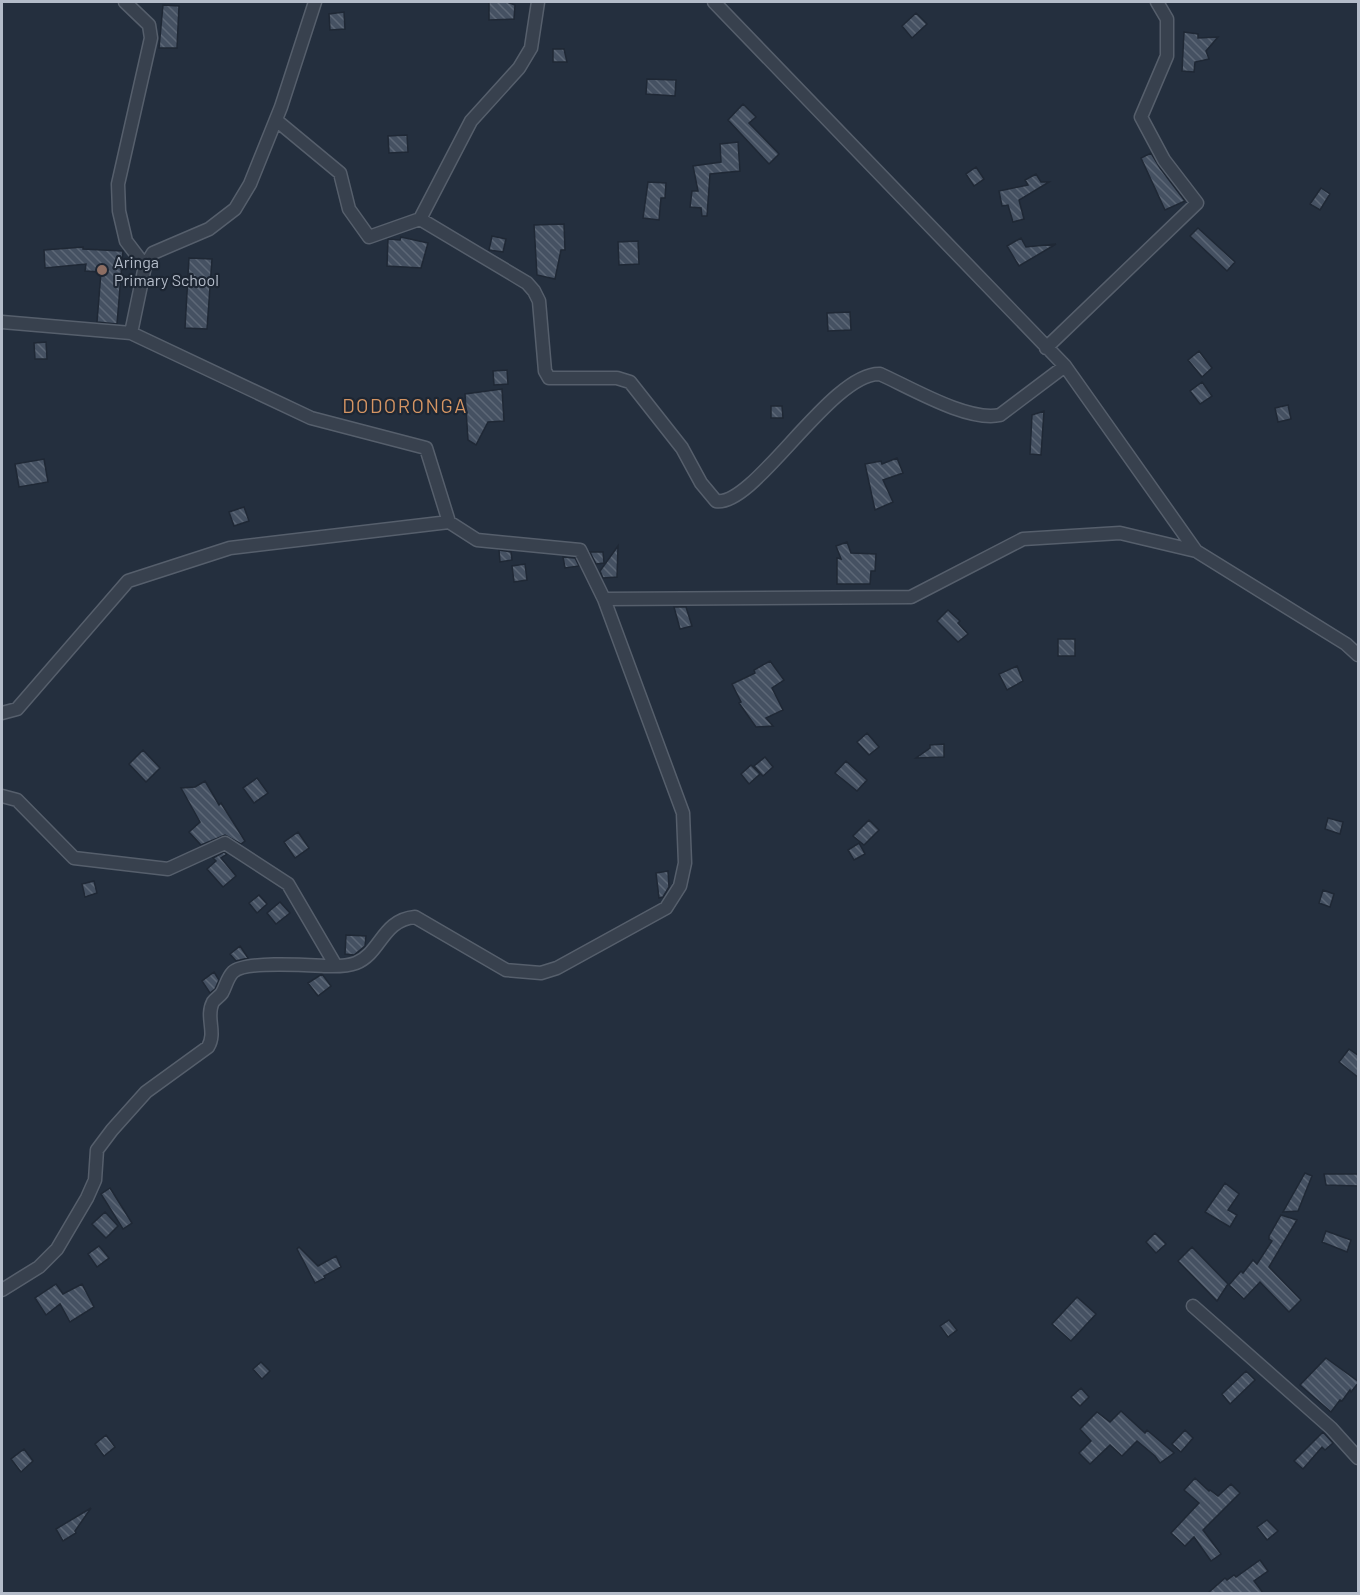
<svg xmlns="http://www.w3.org/2000/svg" width="1360" height="1595" viewBox="0 0 1360 1595" font-family="Barlow,sans-serif">
<style>
.building{fill:url(#building-back-hatch);stroke:#1f2835;stroke-width:1.5}
.lines{fill:none;stroke-linecap:round;stroke-linejoin:round}
.street-casing{stroke:#565f6c;stroke-width:15}
.street{stroke:#38414e;stroke-width:12}
.education-dot{fill:#8d6e63;stroke:#1d2633;stroke-width:2}
.labels{text-anchor:middle;dominant-baseline:central;stroke-width:4.5;stroke-linejoin:round;paint-order:stroke}
.poi-label{font-size:16px;fill:#b4bcc9;stroke:#1d2633;text-anchor:start}
.quarter-label{font-size:20px;letter-spacing:1.5px;fill:#d59563;stroke:#1d2633}
</style>
<defs>
<pattern id="building-back-hatch" width="6" height="6" patternUnits="userSpaceOnUse" patternTransform="scale(1.5)"><rect width="6" height="6" fill="#455162"/><path d="M-1 5l2 2M0 0l6 6M5-1l2 2" fill="none" stroke="#5d6877"/></pattern>
</defs>
<rect width="100%" height="100%" fill="#242f3e"/>
<path class="building" d="M489 2H507L515 5 514 19 489 20Z
M163 5 179 6 177 48H159Z
M344 12 345 29 330 30 329 14Z
M916 13 927 24 912 38 902 26Z
M1184 32 1198 34V38L1218 37 1206 51 1209 59 1195 62 1194 72 1182 71Z
M553 49H564L567 62H553Z
M647 79 676 80 675 96 646 94Z
M743 104 756 117 749 123 779 154 769 164 728 120Z
M407 135 408 152 389 153 388 136Z
M738 142 740 171 710 174 707 216H702L701 208 690 207 692 191H698L693 166 721 162 720 144Z
M1151 153 1160 168 1185 201 1165 210 1141 158Z
M976 167 984 179 974 186 966 174Z
M1036 174 1041 182H1049L1019 200 1024 219 1013 222 1008 205 1002 206 999 191 1028 185 1025 180Z
M648 182 666 183 665 198H661L659 220 643 218Z
M1321 188 1330 194 1320 210 1310 204Z
M564 224 565 250H561L555 279 537 275 534 225Z
M1198 228 1235 262 1227 271 1190 236Z
M492 236 506 239 503 252 489 250Z
M401 237 428 243 421 268 387 266 388 239 400 240Z
M1021 238 1026 247 1056 244 1019 266 1007 246Z
M638 241 639 264 619 265 618 242Z
M83 247V249L123 251 117 324 97 322 101 272 85 271 86 264 45 268 44 250Z
M189 258 212 259 207 329 185 328Z
M850 312 851 330 828 331 827 313Z
M46 342 47 359H35L34 343Z
M1199 351 1212 368 1202 377 1188 360Z
M507 370 508 384 494 385 493 371Z
M1202 382 1212 396 1200 404 1190 391Z
M502 389 504 421 488 422 476 445 468 440 465 394Z
M1288 405 1291 419 1278 422 1275 408Z
M771 406H782L783 418H771Z
M1044 411 1041 455 1030 454 1032 415Z
M897 458 903 473 883 480 893 502 875 510 865 464 881 461 882 464Z
M44 459 48 482 19 487 15 464Z
M244 507 249 521 234 526 229 512Z
M847 542 851 553 876 554 875 571H871L870 584H837V558L841 559 836 546Z
M618 546 617 577 603 578 600 571Z
M499 550 511 552 512 560 500 562Z
M590 552H603L604 563 596 564Z
M563 557 575 558 579 566 565 568Z
M525 564 527 580 514 582 512 566Z
M674 607H686L692 626 680 629Z
M948 610 960 621 958 623 968 634 958 642 937 621Z
M1058 639H1075V656H1058Z
M770 661 784 680 772 688 783 710 766 718 773 726 756 727 739 703 741 702 732 684 755 673 754 670Z
M1017 666 1023 681 1007 690 999 674Z
M867 733 879 747 869 755 857 742Z
M944 744V757L916 758 930 748V745Z
M143 750 160 768 146 782 129 764Z
M765 757 773 767 763 776 754 766Z
M846 761 867 780 857 791 835 773Z
M751 765 760 774 749 784 741 774Z
M257 778 268 793 254 803 243 788Z
M205 781 219 805 221 803 245 841 241 844 225 835 201 845 189 832 200 822 181 788 195 787Z
M1328 818 1343 822 1340 834 1325 829Z
M869 820 879 830 864 845 853 836Z
M298 832 309 848 295 858 284 842Z
M859 843 865 854 854 860 848 850Z
M224 852 227 854 221 858 236 876 223 887 207 869 216 861 213 858Z
M668 871 669 887 663 897 659 898 656 873Z
M94 881 97 893 85 897 82 884Z
M1323 890 1334 894 1330 907 1319 903Z
M259 895 267 904 257 913 249 903Z
M280 902 290 913 276 924 267 913Z
M346 935 366 936 365 946 354 955 345 954Z
M240 946 248 958 236 961 230 954Z
M214 972 219 980 215 989 210 993 202 981Z
M322 974 331 986 318 996 308 983Z
M1349 1049 1359 1056V1078L1339 1062Z
M1305 1173 1312 1176 1298 1211 1283 1212Z
M1324 1174H1359V1186L1326 1185Z
M1225 1183 1239 1194 1228 1210 1237 1215 1230 1227 1205 1212Z
M110 1188 132 1223 123 1229 101 1194Z
M105 1212 118 1226 106 1238 92 1224Z
M1281 1215 1297 1220 1269 1267 1301 1300 1289 1312 1260 1282 1244 1299 1229 1285 1241 1271 1243 1273 1253 1260 1257 1264 1272 1241 1269 1239V1236Z
M1326 1231 1351 1240 1347 1252 1322 1242Z
M1155 1233 1166 1244 1156 1253 1146 1242Z
M99 1246 109 1258 97 1267 88 1254Z
M299 1247 318 1266 336 1256 341 1267 324 1276 325 1278 315 1283 297 1249Z
M1192 1247 1228 1284 1217 1301 1178 1261Z
M56 1284 63 1294 82 1284 94 1307 70 1322 60 1304 46 1315 35 1298Z
M1077 1297 1096 1314 1071 1341 1052 1324Z
M949 1320 957 1330 948 1337 940 1326Z
M1326 1358 1359 1382 1351 1392 1350 1390 1342 1401 1340 1400 1331 1412 1300 1385Z
M261 1362 270 1371 262 1379 253 1369Z
M1246 1371 1255 1380 1230 1404 1222 1394Z
M1081 1388 1089 1397 1080 1406 1071 1397Z
M1121 1411 1145 1433 1147 1430 1174 1453 1160 1463 1155 1456 1137 1441 1122 1456 1110 1445 1090 1464 1079 1453 1091 1441 1080 1429 1097 1412 1110 1422Z
M1185 1430 1193 1438 1181 1452 1172 1444Z
M1323 1432 1333 1443 1325 1450 1322 1447 1303 1469 1294 1461Z
M106 1435 115 1447 104 1456 95 1444Z
M24 1449 33 1461 21 1472 11 1459Z
M1195 1478 1209 1491 1210 1490 1218 1496 1231 1484 1240 1493 1203 1530 1221 1554 1211 1561 1194 1537 1185 1546 1171 1533 1199 1503 1184 1490Z
M91 1508 75 1531 76 1533 63 1541 56 1529Z
M1267 1520 1278 1531 1267 1540 1257 1527Z
M1260 1560 1268 1571 1254 1581 1263 1593H1208L1225 1578 1227 1580 1234 1575 1236 1577Z"/>
<g class="lines">
<g class="street-casing">
<path id="street" d="M125 2 149 25 151 38 118 184 119 211 126 241 145 266
M714 2 1065 366 1196 551 1346 644 1358 655
M276 120 340 173 349 209 369 237 420 219 471 121 519 68 531 48 538 2
M420 219 527 283 534 291 539 301 545 371 549 378H617L630 382 682 448 701 483 716 501C754 508 831 372 880 374 911 388 968 422 1000 415L1065 366
M2 322 131 333 145 266 153 253 209 229 235 209 250 184 281 107 315 2
M131 333 311 418 426 448 449 522 477 540 580 550 604 599 911 597 1023 539 1120 533 1196 551
M1046 348 1197 203 1164 160 1141 117 1167 56V19L1157 2
M2 713 17 709 128 581 230 548 449 522
M2 796 17 800 74 858 168 869 225 843 288 884 336 966
M2 1290 39 1267 57 1249 87 1198 95 1180 97 1150 112 1130 146 1092 208 1047C217 1032 205 1017 213 1002 215 999 220 996 222 993 226 986 227 978 233 972 245 961 306 965 324 966 334 966 346 967 356 963 381 953 382 920 415 917L506 970 541 973 557 968 666 908 680 886 685 863 683 813 604 599
M1193 1306 1331 1428 1358 1458"/>
</g>
<use href="#street" class="street"/>
</g>
<circle class="education-dot" cx="102" cy="270" r="6"/>
<g class="labels">
<g class="poi-label">
<text x="114" y="261">Aringa<tspan x="114" dy="18">Primary School</tspan></text>
</g>
<g class="quarter-label">
<text x="405" y="405">DODORONGA</text>
</g>
</g>
<rect width="1360" height="1595" fill="none" stroke="#b4bcc9" stroke-width="6"/>
</svg>
